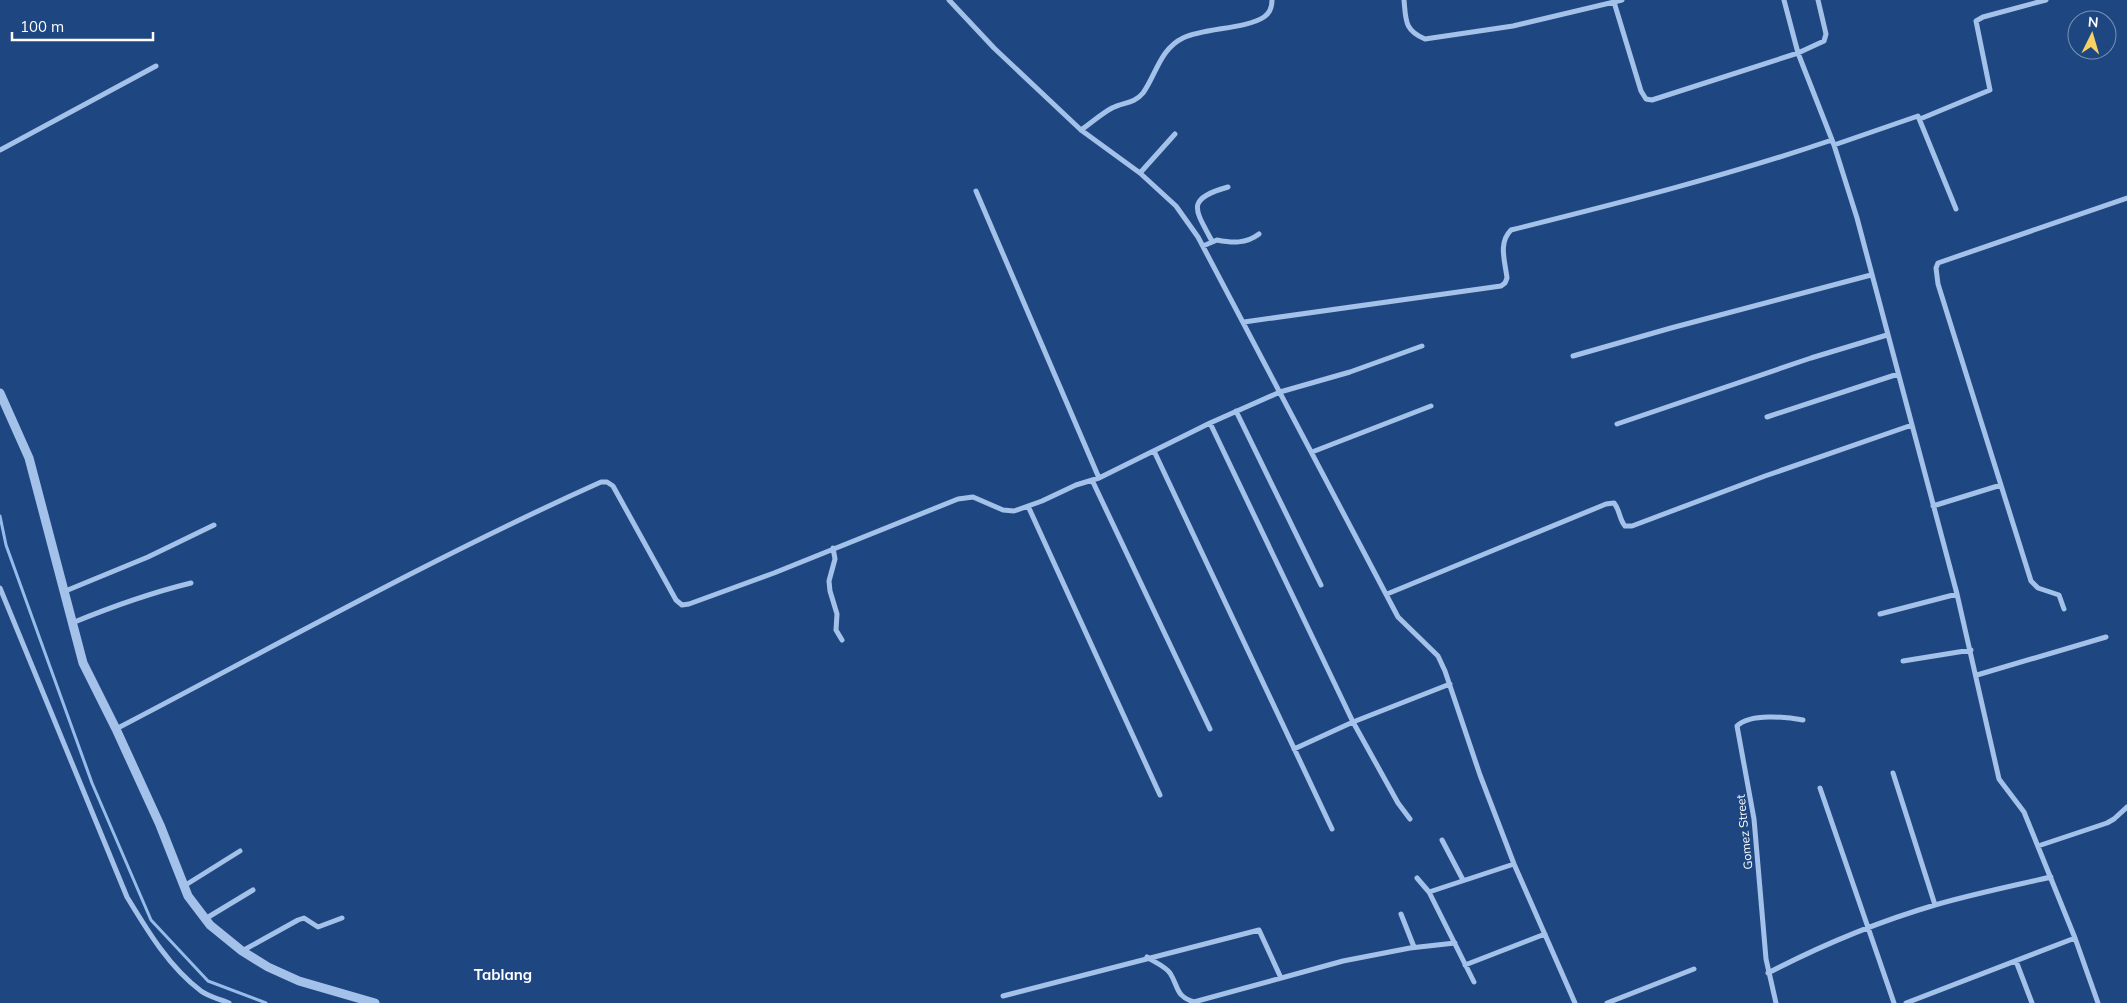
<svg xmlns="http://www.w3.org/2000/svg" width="2127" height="1003" viewBox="0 0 2127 1003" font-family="Mulish,sans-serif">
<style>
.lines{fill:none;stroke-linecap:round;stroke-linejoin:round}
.stream{stroke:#97bceb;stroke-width:3}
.minor{stroke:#a4c1e9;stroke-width:5}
.tertiary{stroke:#a4c1e9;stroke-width:9}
.labels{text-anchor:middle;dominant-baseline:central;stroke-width:4;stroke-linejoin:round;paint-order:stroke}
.street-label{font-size:12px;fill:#fff;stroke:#1e4782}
.quarter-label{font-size:15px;font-weight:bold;fill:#fff;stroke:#1e4782}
</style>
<rect width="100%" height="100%" fill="#1e4782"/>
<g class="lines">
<path class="stream" d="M0 516 6 545 92 783 151 920 208 981 266 1003"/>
<path class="minor" d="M949 0 994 48 1081 130 1140 173 1176 206 1198 237 1398 617 1438 656 1445 671 1480 775 1514 864 1575 1003
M1404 0C1406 20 1404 30 1425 39L1513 26 1614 2 1641 91 1646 99 1652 100 1798 53 1824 41 1826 34 1818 0
M1784 0 1798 53 1834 145 1857 218 1957 594 1999 779 2024 812 2075 938 2098 1003
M1614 2 1622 0
M1920 119 1990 90 1976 21 1983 17 2046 0
M1081 130C1091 123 1101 114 1112 108 1123 102 1134 104 1143 93 1156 75 1160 49 1183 38 1204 28 1246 29 1264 17 1270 13 1272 6 1272 0
M1834 145 1918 116 1956 209
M0 150 156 66
M1140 173 1175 134
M976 191 1099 478
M1212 241C1194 208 1186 199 1228 187
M1203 246 1217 240C1232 243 1246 244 1259 234
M1244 322 1501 286 1505 283 1507 278C1505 261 1498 243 1511 230 1619 203 1726 176 1832 140
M1573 356 1671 328 1871 275
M1236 411 1321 585
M1767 417 1898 374
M1210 423 1353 722 1450 684
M1617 424 1811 358 1887 335
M1154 451 1332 829
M1312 452 1431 406
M1092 480 1210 729
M1028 506 1160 795
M1933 506 2001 485
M833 548 835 559 829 581 830 591 837 614 836 630 842 640
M0 588 127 897C147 930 169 967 201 991 209 997 220 999 229 1003
M63 592 148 557 214 525
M1387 594 1606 504 1614 503C1620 510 1619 519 1625 526H1632L1765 476 1912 425
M2064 609 2059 595 2038 588 2031 581 1938 284 1936 268 1938 263 2127 198
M1880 614 1957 594
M72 623C111 607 150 593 191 583
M1903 661 1971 650
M1977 675 2106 637
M116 729C277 645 436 556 601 482H607L613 486 676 600 682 605 689 604 774 573 958 499 973 497 1003 510 1014 511 1042 501 1076 485 1099 478 1210 423 1280 392 1350 372 1422 346
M1294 749 1353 722 1398 803 1410 819
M1893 773 1935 905
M1820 788 1894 1003
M1442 840 1463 880
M2038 846 2107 823 2114 819 2127 807
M1417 878 1429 892
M184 886 240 851
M1401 914 1414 947
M205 919 253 890
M242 951 298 920 304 918 318 927 342 918
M1147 957C1154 962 1165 966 1170 973 1179 987 1175 996 1194 1002L1343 961 1410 948 1455 943
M2016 961 2032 1003
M1465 965 1545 934
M1768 973C1822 945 1877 922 1935 905 1973 894 2012 886 2051 877
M1474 982 1429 892 1514 864
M1003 996 1259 930 1281 978
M1607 1003 1694 969
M1776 1003 1766 959 1754 819 1737 726C1750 713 1787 717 1803 720
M1906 1003 2075 938"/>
<path class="tertiary" d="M0 393 29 458 83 663 116 729 160 825 188 896 210 925 242 951 268 967 299 981 375 1003"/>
</g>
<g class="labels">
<g class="street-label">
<text transform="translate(1744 832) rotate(-96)">Gomez Street</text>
</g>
<g class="quarter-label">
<text x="503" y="974">Tablang</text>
</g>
</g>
<g transform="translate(2092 35) rotate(5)"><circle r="24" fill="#1e4782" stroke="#7891b4"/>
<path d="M0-4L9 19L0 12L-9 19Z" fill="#f8d163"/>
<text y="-8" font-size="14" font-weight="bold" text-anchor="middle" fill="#ffffff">N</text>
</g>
<path d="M12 32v8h141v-8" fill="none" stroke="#ffffff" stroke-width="2.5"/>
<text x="20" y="32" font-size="15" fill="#ffffff" stroke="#1e4782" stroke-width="4" paint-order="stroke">100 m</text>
</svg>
